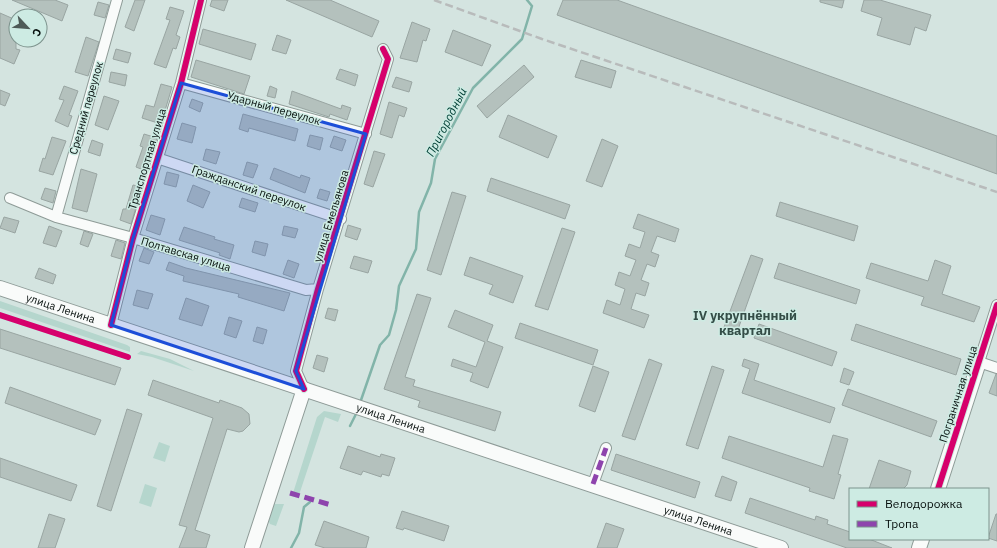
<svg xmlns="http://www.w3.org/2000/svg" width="997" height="548" viewBox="0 0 997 548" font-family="'IBM Plex Sans',sans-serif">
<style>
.green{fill:#b5d6cd}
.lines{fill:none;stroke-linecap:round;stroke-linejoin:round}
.stream{stroke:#82b4a9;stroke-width:2.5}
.building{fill:#b4c1bd;stroke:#99a5a2}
.street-casing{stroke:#8e9b97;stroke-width:12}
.secondary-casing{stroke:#8e9b97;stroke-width:16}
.street{stroke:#f9fbfa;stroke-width:10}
.secondary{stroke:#f9fbfa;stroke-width:14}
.rail{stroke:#b8bbbb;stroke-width:2.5;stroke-dasharray:8 4;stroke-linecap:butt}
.quiet{stroke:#8e44ad;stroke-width:5;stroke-dasharray:10 5;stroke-linecap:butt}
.cycleway-casing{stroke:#cdebe3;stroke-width:8}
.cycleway{stroke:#d6006c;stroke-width:6}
.marked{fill:#1d4ed8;fill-opacity:0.2;stroke:#1d4ed8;stroke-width:3;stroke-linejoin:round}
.labels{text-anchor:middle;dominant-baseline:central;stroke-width:3;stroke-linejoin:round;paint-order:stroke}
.street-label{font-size:11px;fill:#060f0d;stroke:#cdebe3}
.water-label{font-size:12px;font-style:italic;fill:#044137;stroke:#cdebe3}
.quarter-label{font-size:13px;font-weight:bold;fill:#344d47;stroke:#cdebe3}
</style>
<rect width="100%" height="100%" fill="#d4e4e0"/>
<path class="green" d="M0 301 127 345 130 347V352L0 308Z
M141 351 170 359 194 371 152 357 137 354Z
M324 411 341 414 338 422 325 417 299 495 293 493 317 417Z
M159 442 170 446 165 462 153 458Z
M145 484 157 488 151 507 139 503Z
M273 504H284L276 526 270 524 268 520Z"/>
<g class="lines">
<path class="stream" d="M360 403 380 345 389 335 396 310 399 286 416 249 419 212 431 183 435 159 473 88 522 39 532 6 527 0
M350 426 357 412
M291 548 299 533 304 507 310 502"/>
</g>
<path class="building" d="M12 0H55L68 5 62 21Z
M135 0H145L134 31 125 27Z
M212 0H228L224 11 210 6Z
M286 0H330L379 21 372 37Z
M563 0H617L997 136V174L557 15Z
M820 0H844L842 8 820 2Z
M864 0H880L931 15 926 31 915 27 910 45 877 35 882 18 861 11Z
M98 2 109 5 105 18 94 15Z
M170 7 184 11 176 35 180 37 176 49 173 48 166 68 154 64 170 20 166 19Z
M0 13 16 20V49L20 50 14 64 0 58Z
M412 22 430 29 426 41 423 40 417 62 400 58Z
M203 29 256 44 251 60 199 44Z
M453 30 491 45 482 66 445 52Z
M277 35 291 40 286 54 272 50Z
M86 37 99 42 88 76 75 72Z
M116 49 131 53 128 63 113 59Z
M196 60 250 76 244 94 191 77Z
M581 60 616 71 611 88 575 77Z
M524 65 534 77 487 118 477 106Z
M340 69 358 75 355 86 336 79Z
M111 72 127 75 125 86 109 82Z
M396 77 412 82 409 92 392 87Z
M161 84 172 87 161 124 142 118 146 105 154 107Z
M64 86 78 91 69 115 72 116 68 127 55 121 64 100 59 99Z
M270 86 277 89 275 98 267 96Z
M0 90 10 94 5 106 0 104Z
M292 91 341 109 342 105 351 108 347 120 330 114 329 117 289 104Z
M104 96 119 101 108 130 95 125Z
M192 99 203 103 200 112 189 107Z
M389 102 407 108 404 117 399 115 392 138 380 134Z
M243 114 298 129 295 141 249 128 248 132 239 129Z
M508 115 557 136 548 158 499 137Z
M182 123 196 127 192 143 177 139Z
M144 134 157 138 146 171 136 167 143 147 140 146Z
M310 135 323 138 320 150 307 146Z
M334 136 346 140 342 151 330 147Z
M52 137 66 141 53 175 39 171 43 158 45 159Z
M602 139 618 146 602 187 586 181Z
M92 140 103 144 100 156 88 152Z
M206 149 220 152 216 164 203 160Z
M374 151 385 154 373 187 364 184Z
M247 162 258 165 253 178 243 175Z
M274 168 300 178 301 175 310 178 305 193 270 179Z
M81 169 97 174 87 212 72 208Z
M167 172 179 175 176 187 164 184Z
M491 178 570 205 565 219 487 191Z
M133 185 142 187 131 224 120 220 123 209H126Z
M193 185 210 192 203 208 187 201Z
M45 188 56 191 53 203 41 199Z
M320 189 330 192 327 201 317 198Z
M452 192 466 196 441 275 427 270Z
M242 198 258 203 255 212 239 207Z
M780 202 858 226 854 241 776 216Z
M638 214 679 229 675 242 657 236 651 252 659 255 655 267 647 264 641 280 649 283 645 296 636 293 631 309 649 315 644 328 603 313 607 300 620 305 625 289 615 285 619 272 630 276 636 260 625 256 629 244 640 248 645 232 633 228Z
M151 215 165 219 160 235 146 230Z
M4 217 19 221 15 233 0 228Z
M348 225 361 229 357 240 345 236Z
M49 226 62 231 56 247 43 243Z
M284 226 298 229 295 238 282 235Z
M184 227 215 237 214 239 234 245 230 259 219 255 220 253 179 240Z
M562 228 575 232 548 310 535 306Z
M84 231 93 234 88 247 80 244Z
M116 240 125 243 121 259 111 256Z
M255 241 268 244 265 256 252 252Z
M144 248 154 252 149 264 139 261Z
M751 255 763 259 736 335 723 330Z
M354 256 372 261 368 273 350 268Z
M470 257 523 276 513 303 489 294 493 285 464 275Z
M288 260 299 264 294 278 283 274Z
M935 260 951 266 942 294 980 307 974 322 921 305 924 297 866 278 871 263 928 281Z
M169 262 186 268 290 293 284 311 238 297 239 294 183 281 184 276 166 270Z
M779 263 860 290 856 304 774 278Z
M39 268 56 275 53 284 35 278Z
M137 290 153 294 148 309 133 305Z
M417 294 431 298 405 377 415 380 413 386 501 412 495 431 418 407 420 401 384 389Z
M186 298 209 306 202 326 179 319Z
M328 308 338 310 335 321 325 318Z
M455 310 493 325 487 341 503 347 488 388 470 381 473 373 451 366 453 359 476 367 485 342 448 327Z
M229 317 242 321 236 338 224 334Z
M520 323 598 350 593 365 515 338Z
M759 324 837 352 832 366 754 338Z
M856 324 961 359 956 375 851 340Z
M257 327 267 330 263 344 253 341Z
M0 329 121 368 115 385 0 348Z
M317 355 328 358 324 372 313 368Z
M649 359 662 364 635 440 622 436Z
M744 359 759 364 754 380 835 408 830 423 742 393 750 369 742 366Z
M593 366 609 372 595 412 579 406Z
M712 366 724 370 698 449 686 445Z
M844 368 854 372 849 385 840 382Z
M996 374H997V396L989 393Z
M153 380 219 403 220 400 242 408 249 414 250 424 243 431 239 432 227 429 195 530 210 535 206 548H179L187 527 179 525 213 418 148 395Z
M10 387 101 420 95 435 5 403Z
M848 389 937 421 931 437 842 405Z
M127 409 142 414 111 511 97 506Z
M833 435 848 439 838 474 841 475 834 499 809 491 810 488 722 458 729 436 823 467Z
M348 446 380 457 381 454 395 458 389 476 382 474 381 477 363 471 361 475 340 468Z
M616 454 700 482 695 498 611 470Z
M0 458 77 485 71 501 0 477Z
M879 460 911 471 907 485 903 489H869Z
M722 476 737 482 731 501 715 496Z
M750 498 815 520 816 516 828 520 827 524 850 532V539H869L892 548H847L745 513Z
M402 511 449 526 444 541 404 528 403 530 396 528Z
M49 514 65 519 55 548H38Z
M996 514H997V541L988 538Z
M324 521 369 537 366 548H325L315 545Z
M606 523 624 529 617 548H597Z"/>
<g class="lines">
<g class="street-casing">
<path id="street" d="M181 83 366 134
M157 158 341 219
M10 198 56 217 133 238 306 290 318 289
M56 217 117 0
M997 305 979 362 997 368
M111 325 133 238 181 83 201 0
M304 389 296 371 318 289 388 59 383 49
M593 484 606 448"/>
</g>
<g class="secondary-casing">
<g id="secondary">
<path id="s1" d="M0 288 781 548"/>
<path d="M938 489 979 362"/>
<path d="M252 548 304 389"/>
<path d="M919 548 922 539"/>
</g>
</g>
<use href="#street" class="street"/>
<use href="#secondary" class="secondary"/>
<path class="rail" d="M434 0 542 39 997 192"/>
<path class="quiet" d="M593 484 606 448
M290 493 331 505"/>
<g class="cycleway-casing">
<path id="cycleway" d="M0 315 128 357
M111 325 133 238 181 83 201 0
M304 389 296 371 318 289 388 59 383 49
M938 489 997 305"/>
</g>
<use href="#cycleway" class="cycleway"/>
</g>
<path class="marked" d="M181 83 366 134 296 371 304 389 111 325 133 238Z"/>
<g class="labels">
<g class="street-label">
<text transform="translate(86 108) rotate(-74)">Средний переулок</text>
<text transform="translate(274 108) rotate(16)">Ударный переулок</text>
<text transform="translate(147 159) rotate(-73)">Транспортная улица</text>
<text transform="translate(249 188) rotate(19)">Гражданский переулок</text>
<text transform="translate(331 216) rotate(-73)">улица Емельянова</text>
<text transform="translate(186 254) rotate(17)">Полтавская улица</text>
<text stroke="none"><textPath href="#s1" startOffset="64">улица Ленина</textPath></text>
<text transform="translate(958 394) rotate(-72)">Пограничная улица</text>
<text stroke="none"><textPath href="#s1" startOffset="412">улица Ленина</textPath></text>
<text stroke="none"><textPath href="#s1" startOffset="736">улица Ленина</textPath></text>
</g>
<g class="water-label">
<text transform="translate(446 122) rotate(-63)">Пригородный</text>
</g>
<g class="quarter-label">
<text x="745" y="315">IV укрупнённый<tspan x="745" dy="15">квартал</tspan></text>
</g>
</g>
<rect x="849" y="488" width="140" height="52" fill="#cdebe3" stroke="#7d938d"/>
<rect x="857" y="501" width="20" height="6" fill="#d6006c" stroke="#7d938d"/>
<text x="885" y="508" font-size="12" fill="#060f0d">Велодорожка</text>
<rect x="857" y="521" width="20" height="6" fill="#8e44ad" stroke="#7d938d"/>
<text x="885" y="528" font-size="12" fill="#060f0d">Тропа</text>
<g transform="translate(28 28) rotate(116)"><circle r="19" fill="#cdebe3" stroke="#7d938d"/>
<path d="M0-3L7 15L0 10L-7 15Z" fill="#4e5a57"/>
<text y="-6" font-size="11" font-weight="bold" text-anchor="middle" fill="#060f0d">С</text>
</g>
</svg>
